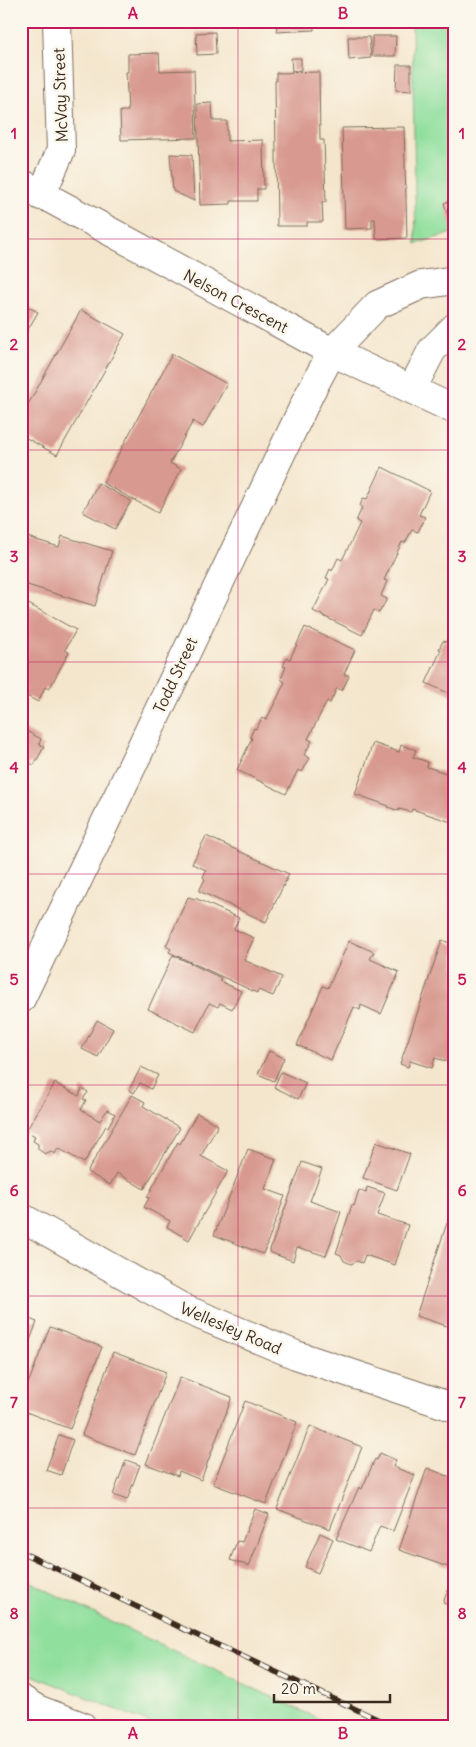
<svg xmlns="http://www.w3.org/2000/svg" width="476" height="1747" viewBox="0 0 476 1747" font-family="Delius,sans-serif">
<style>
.green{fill:#90df9d;stroke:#66845e}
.building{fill:#d89a90}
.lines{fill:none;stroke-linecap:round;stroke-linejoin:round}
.minor-casing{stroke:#7c6c5b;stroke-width:30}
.tertiary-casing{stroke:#7c6c5b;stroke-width:30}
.minor{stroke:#fff;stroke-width:28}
.tertiary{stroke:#fff;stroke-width:28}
.rail-casing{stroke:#3b2a1e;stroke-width:5.5}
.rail{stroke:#fbf7ec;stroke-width:4;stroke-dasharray:11;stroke-linecap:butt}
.grid{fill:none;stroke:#c2185b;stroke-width:1;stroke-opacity:0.55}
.labels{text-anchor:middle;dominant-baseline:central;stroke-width:5;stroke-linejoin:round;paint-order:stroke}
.street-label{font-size:16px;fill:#3b2a1e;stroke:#fbf7ec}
.neatline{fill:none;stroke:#c2185b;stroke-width:2}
.grid-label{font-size:16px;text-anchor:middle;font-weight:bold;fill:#c2185b}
</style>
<rect width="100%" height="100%" fill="#fbf7ec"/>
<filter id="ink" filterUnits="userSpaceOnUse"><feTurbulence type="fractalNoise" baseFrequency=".02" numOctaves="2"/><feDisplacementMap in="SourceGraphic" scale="10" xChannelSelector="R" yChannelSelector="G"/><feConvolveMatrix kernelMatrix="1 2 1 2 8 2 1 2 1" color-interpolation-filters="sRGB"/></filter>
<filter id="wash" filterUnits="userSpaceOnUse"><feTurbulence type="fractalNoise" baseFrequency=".0096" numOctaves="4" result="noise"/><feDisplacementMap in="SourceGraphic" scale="20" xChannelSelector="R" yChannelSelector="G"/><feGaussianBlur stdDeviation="1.12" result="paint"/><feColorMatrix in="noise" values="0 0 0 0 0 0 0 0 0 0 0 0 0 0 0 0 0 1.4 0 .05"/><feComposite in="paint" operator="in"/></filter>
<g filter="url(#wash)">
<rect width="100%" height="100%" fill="#f4e6cd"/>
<path class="green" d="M412 21H455V232L416 244Z
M21 1577 74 1604 334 1726H157L29 1674 21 1669Z"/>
<g id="blocks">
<path class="building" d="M276 21H314V30L277 32Z
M215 32 216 54 197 55 196 33Z
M372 36H396L395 56H372Z
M348 37H369L371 58 349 60Z
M159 53 160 71 194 70 196 138 121 140 120 111H128L126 72H128V54Z
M291 58H301V70L292 71Z
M397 65H411V91L396 90Z
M319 72 320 140H324L326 202H322L323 222H307V226H277L275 81H276V73Z
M212 103 213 121H227V141L263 140 264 189H257V201H231V204L200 205 197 104Z
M404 127 407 238 376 239 375 219H372V228L345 229 342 128Z
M170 154 192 155 194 201 173 191Z
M455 199V228L452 229 444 203Z
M21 303 38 312 21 342Z
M81 310 125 334 57 455 21 435V417Z
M172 354 227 384 203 427 193 421 170 463 181 469 158 513 103 483Z
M382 467 430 491 419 515 425 517 418 532 412 530 405 543 402 542 384 580 387 581 381 596 387 599 379 613 374 610 362 635 313 611 329 579 326 578 330 569 332 571 338 558 342 560 352 540 360 523 356 521 362 508 360 506 363 498 367 499Z
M98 483 131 501 115 529 83 512Z
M21 535 59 547 62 536 112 551 95 606 21 583Z
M23 601 76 630 65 650 69 652 49 689 45 687 38 702 21 693V604Z
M305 627 355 650 344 674 349 676 342 691 337 688 330 703 327 701 308 739 312 741 304 755 310 758 302 772 298 770 286 794 237 770 252 738 250 737 254 728 256 729 262 718 266 720 277 699 285 682 281 679 286 667 283 666 287 658 290 659Z
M452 629 455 630V696L426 683 441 650 439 649 443 641 446 642Z
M21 728 41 739 39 744 44 747 34 765 29 763 21 777Z
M373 743 399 752 401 745 416 750 413 757 428 762 427 767 455 776 454 823 412 809 411 812 399 809V811L388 807 389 806 355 794Z
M206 836 289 874 266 922 199 891 205 879 203 877 206 870 192 864Z
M188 897 195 899V898L239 918 234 929 254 938 244 960 282 977 273 996 258 990 257 993 169 952 171 949 166 946Z
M442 940 455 945V1064L435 1058 432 1068 410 1061 408 1067 400 1064Z
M349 941 374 952 370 959 399 972 381 1014 361 1005 360 1010 354 1007 331 1060 297 1045 323 986 328 988Z
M173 955 221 978 220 981 241 991 232 1009 220 1003 218 1007 209 1003 195 1032 148 1009Z
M97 1020 113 1029 98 1057 82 1049Z
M269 1051 284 1058 274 1081 258 1074Z
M141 1067 158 1075 151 1089 140 1083 134 1093 129 1090Z
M281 1072 306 1083 298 1099 274 1087Z
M55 1083 79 1096 82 1088 88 1092 83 1099 86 1100 81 1110 100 1121 107 1110 115 1114 108 1127 106 1126 84 1163 58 1148 55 1154 51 1151 45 1154 38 1149V1144L33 1141 35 1136 26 1131Z
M132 1095 145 1102 143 1106 180 1128 144 1189 117 1173 110 1185 87 1172Z
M197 1113 218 1125 201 1156 228 1171 189 1240 167 1227 170 1221 144 1207 149 1198 147 1197 178 1142 180 1144Z
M376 1142 410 1154 397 1190 363 1178Z
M248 1149 276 1159 265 1189 285 1196 263 1254 214 1235Z
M302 1162 322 1169 310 1201 341 1212 326 1256 297 1247 293 1261 269 1252Z
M367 1187 385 1193 377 1215 408 1225 395 1265 365 1255 362 1263 357 1261 351 1264 344 1261 341 1255 336 1253 352 1205 354 1206 359 1190 366 1193Z
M455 1205V1322L453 1328 416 1316 449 1217H450Z
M21 1316 37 1322 21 1364Z
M50 1327 102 1347 70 1429 21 1410V1402Z
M113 1352 166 1372 135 1455 82 1435Z
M180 1377 232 1397 201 1480 179 1471 178 1476 146 1464Z
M245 1401 297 1422 266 1504 213 1484Z
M310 1426 362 1447 330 1529 277 1509Z
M59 1435 73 1440 61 1475 46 1470Z
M380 1453 396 1460 393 1466 396 1468 415 1475 393 1531 380 1526 369 1552 336 1539 359 1487 362 1489 375 1459 377 1460Z
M126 1460 140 1465 127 1500 113 1495Z
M427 1468 453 1478 450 1485 455 1487V1547L448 1567 399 1550Z
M255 1509 269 1514 249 1566 230 1560 237 1541 242 1542Z
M320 1533 333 1539 318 1573 305 1567Z
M455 1571V1608L443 1603Z"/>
</g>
</g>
<g filter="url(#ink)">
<use href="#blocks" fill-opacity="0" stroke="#7c6c5b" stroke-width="1"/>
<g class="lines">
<g class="minor-casing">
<path id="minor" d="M21 183 332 352 455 410
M41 196 61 150 57 21
M412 389 432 350 455 327
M21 999 310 393 332 352 377 305 421 285 455 280"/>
</g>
<g class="tertiary-casing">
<path id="tertiary" d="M21 1217 185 1309 296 1355 455 1408
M21 1699 37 1709 82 1726"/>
</g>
<use href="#minor" class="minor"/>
<use href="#tertiary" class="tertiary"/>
<g class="rail-casing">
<path id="rail" d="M21 1552 209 1641 392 1726"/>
</g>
<use href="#rail" class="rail"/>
</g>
</g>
<path class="grid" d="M238 21V1726M21 239H455M21 450H455M21 662H455M21 874H455M21 1085H455M21 1296H455M21 1508H455"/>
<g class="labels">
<g class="street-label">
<text transform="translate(60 95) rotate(-92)">McVay Street</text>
<text transform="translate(236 301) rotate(28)">Nelson Crescent</text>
<text transform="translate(175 675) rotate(-65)">Todd Street</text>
<text transform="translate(231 1328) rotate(23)">Wellesley Road</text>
</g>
</g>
<rect width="476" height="1747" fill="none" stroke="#fbf7ec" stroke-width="55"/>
<path d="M274 1694v8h116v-8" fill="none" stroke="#3b2a1e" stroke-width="2.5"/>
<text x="281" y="1694" font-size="15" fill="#3b2a1e" stroke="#fbf7ec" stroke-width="4" paint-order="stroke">20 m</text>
<rect x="28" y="28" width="420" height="1692" class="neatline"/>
<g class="grid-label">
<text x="133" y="19">A</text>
<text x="343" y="19">B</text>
<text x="14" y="139">1</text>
<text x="462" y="139">1</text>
<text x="14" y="350">2</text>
<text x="462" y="350">2</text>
<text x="14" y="562">3</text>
<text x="462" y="562">3</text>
<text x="14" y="773">4</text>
<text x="462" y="773">4</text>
<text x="14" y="985">5</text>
<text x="462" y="985">5</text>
<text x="14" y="1196">6</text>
<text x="462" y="1196">6</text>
<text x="14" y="1408">7</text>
<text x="462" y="1408">7</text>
<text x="14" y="1619">8</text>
<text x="462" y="1619">8</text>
<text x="133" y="1739">A</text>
<text x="343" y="1739">B</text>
</g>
</svg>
